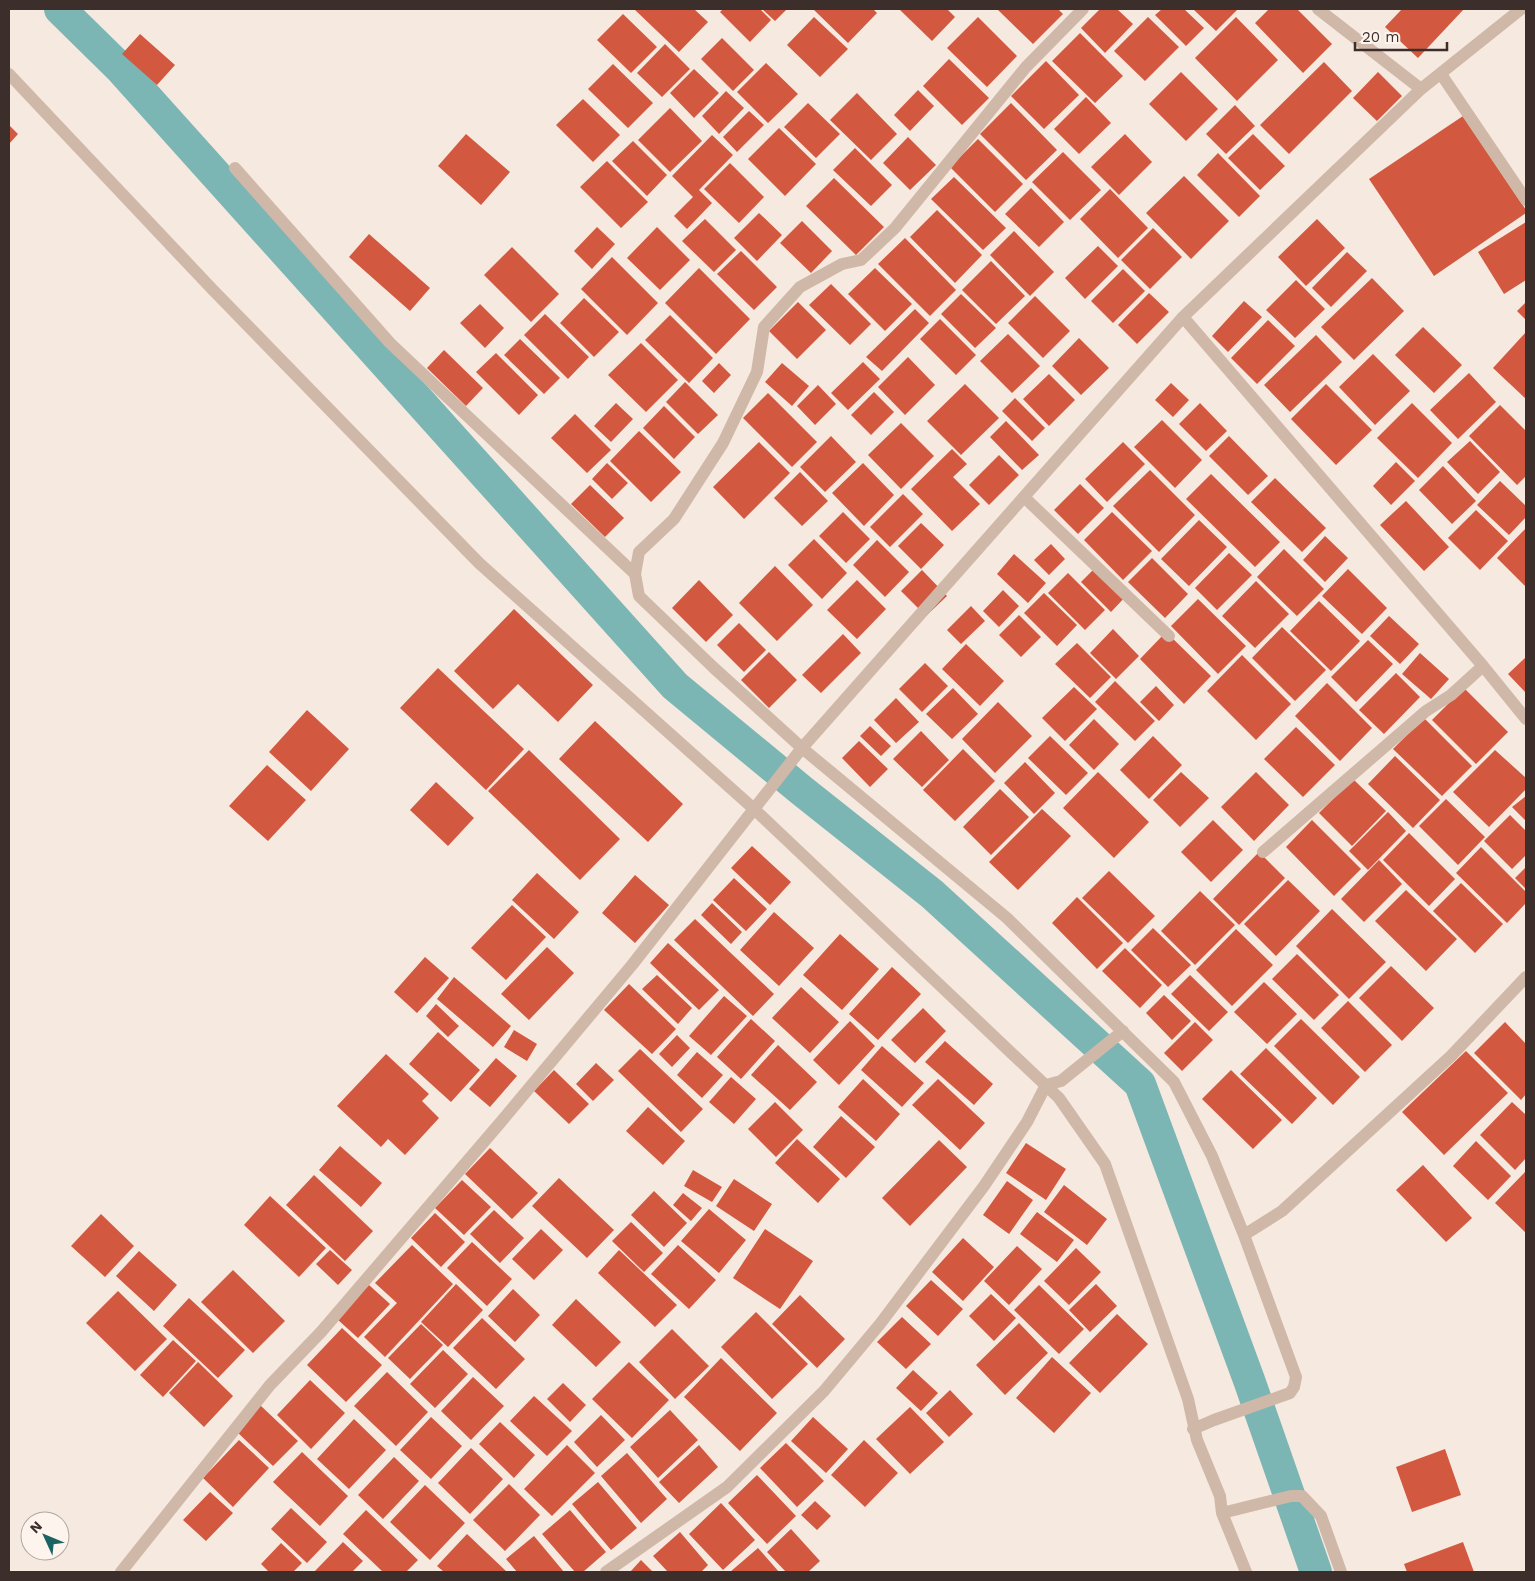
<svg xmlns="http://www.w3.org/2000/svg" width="1535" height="1581" viewBox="0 0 1535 1581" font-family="'Work Sans',sans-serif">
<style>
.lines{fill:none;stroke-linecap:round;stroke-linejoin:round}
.canal{stroke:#7bb6b4;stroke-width:32}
.building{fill:#d35840}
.minor{stroke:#d0b8a9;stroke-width:12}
</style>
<rect width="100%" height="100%" fill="#f6e9df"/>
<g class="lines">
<path class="canal" d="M60 9 120 68 675 686 801 790 932 894 1140 1084 1249 1380 1316 1572"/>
</g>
<path class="building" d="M634 9H694L708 22 679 52Z
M723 9H760L771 20 750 42 720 12Z
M762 9H787L775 21Z
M813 9H873L877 13 848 43Z
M899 9H947L955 17 932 41Z
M997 9H1058L1063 14 1033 44Z
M1100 9H1117L1133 24 1105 53 1081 28Z
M1162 9H1184L1204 28 1186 46 1155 15Z
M1193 9H1238L1216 31Z
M1269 9H1297L1332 44 1303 73 1255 23Z
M1402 9H1464L1418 58 1385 27Z
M623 14 657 47 631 73 597 40Z
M814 17 848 49 820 77 787 45Z
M978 17 1017 56 987 87 947 48Z
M1148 17 1179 47 1145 81 1114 51Z
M1236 17 1278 60 1237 101 1195 58Z
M1080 33 1123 76 1095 103 1052 61Z
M140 34 175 65 157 85 122 54Z
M722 38 754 70 733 91 701 59Z
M665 44 690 69 662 97 637 73Z
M949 59 989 98 962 125 923 86Z
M1046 61 1079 95 1044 129 1011 96Z
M1324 62 1352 91 1289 154 1260 125Z
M766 63 798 94 768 123 737 92Z
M613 64 653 103 628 128 588 89Z
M694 69 719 93 694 118 670 93Z
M1181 72 1218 109 1186 141 1149 104Z
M1378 72 1402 96 1377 121 1353 98Z
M918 90 934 106 910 131 894 115Z
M726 91 744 108 719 134 702 116Z
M857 93 897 134 871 160 830 120Z
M1086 97 1111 123 1079 154 1054 129Z
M583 99 620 135 593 162 556 125Z
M808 103 840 134 816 158 784 127Z
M1011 103 1057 150 1026 180 980 134Z
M1235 105 1255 126 1226 154 1206 134Z
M670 108 702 141 670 172 638 140Z
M749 111 764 125 737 152 723 137Z
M1463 116 1526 210V213L1434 276 1369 179Z
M9 125 18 134 9 144Z
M779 128 816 164 785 196 748 159Z
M466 134 510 172 481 205 438 166Z
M1125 134 1152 162 1119 195 1091 167Z
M1253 134 1285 166 1260 190 1228 158Z
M712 135 733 155 699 190 712 203 687 229 674 216 693 197 672 176Z
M908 137 936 165 910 190 883 163Z
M978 139 1023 184 995 212 950 167Z
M633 141 667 175 647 196 612 161Z
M855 148 892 185 871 206 833 170Z
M1063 152 1101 190 1070 220 1032 182Z
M1218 153 1260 196 1239 217 1197 175Z
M607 161 648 202 621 228 580 187Z
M730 163 764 197 739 223 704 189Z
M1184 176 1229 221 1191 259 1146 213Z
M954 177 1006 228 983 250 931 199Z
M834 178 884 227 856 255 806 206Z
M1031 188 1064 222 1039 247 1005 214Z
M1110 189 1148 228 1118 258 1080 219Z
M937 210 982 255 955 283 910 237Z
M759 213 782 235 757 261 734 238Z
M705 219 736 250 714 272 682 241Z
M1317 219 1345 248 1306 286 1278 257Z
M802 221 832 251 811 273 780 243Z
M1526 222V280L1504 294 1478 252Z
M597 227 615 244 592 269 574 251Z
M657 227 690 260 660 290 627 258Z
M1153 228 1182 257 1150 289 1121 260Z
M1014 231 1054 272 1030 296 990 255Z
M369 234 430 288 410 311 349 257Z
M905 238 956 290 930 316 878 264Z
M1098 246 1118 266 1085 299 1065 278Z
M512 247 559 294 531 322 484 275Z
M741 251 777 287 754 310 717 274Z
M1347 252 1367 271 1331 307 1312 288Z
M612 257 658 303 627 335 581 289Z
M991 261 1025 296 996 324 962 290Z
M699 268 750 319 716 354 665 303Z
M875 268 912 304 885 331 848 294Z
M1123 269 1145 291 1113 323 1091 301Z
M1372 278 1404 311 1354 360 1321 327Z
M1296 280 1325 309 1295 338 1266 310Z
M831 284 871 324 850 345 809 305Z
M1149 293 1169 312 1137 344 1118 325Z
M961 294 996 328 975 348 941 314Z
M1035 296 1070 331 1043 358 1008 323Z
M584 298 619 332 594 357 560 323Z
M1244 301 1262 317 1228 352 1212 336Z
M798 302 826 330 797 359 769 331Z
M1526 302V320L1517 311Z
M480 304 504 328 485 348 460 323Z
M915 309 929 323 882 371 866 357Z
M545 314 589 357 568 379 524 335Z
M670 315 713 358 689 383 645 340Z
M940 319 976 355 956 375 920 339Z
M1268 320 1295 346 1257 384 1231 358Z
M1423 327 1462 365 1434 393 1395 355Z
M1526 332V399L1493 368Z
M1008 334 1040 366 1012 393 980 361Z
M1316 335 1342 362 1290 412 1264 385Z
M1079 338 1109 368 1081 395 1052 366Z
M520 339 560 378 544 394 504 355Z
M641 343 678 380 646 412 608 375Z
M444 350 483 388 466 406 427 368Z
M496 353 538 395 519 415 476 372Z
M1373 354 1410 391 1375 425 1339 387Z
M908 357 935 385 905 415 878 387Z
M863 362 880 379 848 410 831 393Z
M719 363 731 375 714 393 702 381Z
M782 363 809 386 792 406 765 382Z
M1469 373 1496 402 1458 439 1430 410Z
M1049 374 1075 400 1049 426 1023 399Z
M685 382 718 415 698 434 666 402Z
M1171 383 1189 400 1173 417 1155 400Z
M965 384 999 418 961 455 927 421Z
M1326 384 1372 430 1336 465 1291 419Z
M818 385 836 404 815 425 797 406Z
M874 392 894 412 871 435 851 415Z
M768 393 817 442 792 467 743 418Z
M1015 398 1045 428 1032 441 1002 411Z
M616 403 633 419 611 442 594 426Z
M1200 403 1227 431 1206 451 1179 424Z
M1412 403 1452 443 1418 478 1377 438Z
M1500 405 1526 431V476L1517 485 1469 436Z
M664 406 695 437 674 459 643 428Z
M575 414 611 450 587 473 551 438Z
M1162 420 1202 460 1175 488 1134 447Z
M1006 421 1039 455 1022 470 990 437Z
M901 423 934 456 901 489 868 455Z
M639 431 681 472 651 502 610 461Z
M831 436 856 462 825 492 800 467Z
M1229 436 1268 476 1248 495 1209 456Z
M1470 441 1500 472 1478 494 1447 462Z
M759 442 790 473 744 519 713 487Z
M1123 442 1145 464 1107 502 1085 479Z
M952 449 967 464 953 477 980 504 952 531 911 489Z
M999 455 1019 475 989 505 969 485Z
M1396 462 1415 481 1391 505 1373 486Z
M607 463 628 483 612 499 592 479Z
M863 463 894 495 864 526 832 493Z
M1443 466 1476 501 1452 524 1419 490Z
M1150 470 1195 515 1159 552 1113 506Z
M800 472 828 501 802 526 774 498Z
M1211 474 1280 542 1255 567 1186 499Z
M1275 478 1326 528 1302 552 1251 502Z
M1500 481 1526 506V517L1509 535 1477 505Z
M1080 484 1104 508 1078 534 1054 510Z
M590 485 624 518 605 537 571 504Z
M903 494 923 514 890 547 870 527Z
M1406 501 1449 547 1424 571 1380 525Z
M1476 510 1508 541 1480 570 1448 538Z
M843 512 870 539 846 563 819 536Z
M1112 512 1152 551 1123 580 1084 540Z
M1199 520 1227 547 1189 586 1161 559Z
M921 523 944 545 921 569 898 546Z
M1526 528V587L1497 558Z
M1325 536 1348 558 1325 582 1303 560Z
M814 539 847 573 822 599 788 565Z
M877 540 909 572 885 597 853 565Z
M1051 544 1065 559 1049 575 1034 560Z
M1284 549 1324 589 1297 616 1257 577Z
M1229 553 1252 575 1217 610 1195 588Z
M1014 554 1046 583 1028 603 997 574Z
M1152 558 1188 594 1165 618 1128 582Z
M1098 565 1128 594 1111 612 1081 582Z
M775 566 813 605 777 641 739 603Z
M1348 569 1387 608 1362 634 1322 596Z
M922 570 947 596 926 616 901 591Z
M1068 573 1105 610 1085 630 1048 593Z
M699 580 733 615 706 642 672 608Z
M857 580 886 609 857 639 827 610Z
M1256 581 1289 614 1255 648 1222 616Z
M1003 590 1019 606 999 627 983 611Z
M1044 593 1077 625 1057 646 1024 613Z
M1198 599 1246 646 1218 674 1171 626Z
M1319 601 1360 641 1331 671 1290 631Z
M971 606 985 621 961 644 947 630Z
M514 609 593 685 558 722 518 684 493 709 454 671Z
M1019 615 1041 637 1021 657 999 635Z
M1389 616 1419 644 1400 664 1370 636Z
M739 623 766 650 744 672 717 645Z
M1282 627 1326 670 1295 701 1252 658Z
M1113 629 1139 656 1116 679 1090 653Z
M1166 632 1211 676 1184 704 1140 659Z
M843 634 861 653 821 693 802 675Z
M1368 640 1393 664 1356 702 1331 677Z
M1077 643 1111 677 1090 698 1055 664Z
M966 644 1004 681 980 706 942 669Z
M769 652 797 680 769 708 741 680Z
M1420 653 1449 679 1431 699 1402 674Z
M1242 655 1291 704 1256 740 1207 691Z
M1526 657V693L1508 674Z
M925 663 948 686 922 712 899 689Z
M438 668 524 749 486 790 400 708Z
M1396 673 1420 697 1384 734 1359 710Z
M1115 681 1155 721 1135 741 1095 702Z
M1327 683 1372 728 1340 761 1295 716Z
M1156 686 1174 705 1159 721 1140 702Z
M1074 687 1097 709 1065 741 1042 718Z
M953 688 978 714 952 739 926 714Z
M1464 688 1508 732 1476 764 1432 720Z
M896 698 919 722 896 743 874 720Z
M998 702 1032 736 995 773 962 739Z
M307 710 349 749 311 791 269 752Z
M1424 718 1472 766 1442 796 1393 749Z
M1094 719 1119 744 1094 770 1069 745Z
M595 721 683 804 648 842 559 759Z
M870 726 891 746 881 756 860 736Z
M1296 727 1335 765 1303 797 1264 759Z
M921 731 949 760 922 787 893 759Z
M1050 736 1088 773 1066 795 1028 758Z
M1153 736 1182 765 1149 799 1120 770Z
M859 741 888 769 870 787 842 758Z
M963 749 995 781 955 821 923 790Z
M529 750 620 839 580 880 488 791Z
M1495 750 1526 778V789L1489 827 1453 792Z
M1395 756 1440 800 1413 828 1368 784Z
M1025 762 1055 793 1034 814 1004 783Z
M267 765 306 800 268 841 229 806Z
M1098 772 1149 822 1114 858 1063 808Z
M1181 772 1209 798 1180 827 1153 800Z
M1256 772 1289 805 1254 841 1221 807Z
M1353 779 1386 811 1352 846 1319 813Z
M436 782 474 818 448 846 410 810Z
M1000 789 1029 817 991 855 963 827Z
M1526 796V821L1512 807Z
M1446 799 1485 837 1458 865 1419 826Z
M1042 809 1071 836 1018 890 989 862Z
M1388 812 1406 831 1368 870 1349 851Z
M1510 815 1526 831V855L1512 869 1484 841Z
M1213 820 1243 850 1211 882 1181 852Z
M1312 820 1361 869 1334 896 1286 847Z
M1409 833 1455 879 1429 906 1383 860Z
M752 846 791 882 770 905 731 868Z
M1481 847 1526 892V903L1507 923 1456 873Z
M1259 852 1285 878 1239 925 1213 899Z
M1379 860 1402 884 1364 922 1341 899Z
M1526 867V889L1515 878Z
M1109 871 1155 916 1128 943 1082 898Z
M537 873 579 912 554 939 512 900Z
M635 875 669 905 635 943 602 913Z
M734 878 767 909 746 931 713 900Z
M1288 880 1320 911 1276 956 1244 924Z
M1461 883 1503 924 1475 953 1433 911Z
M1406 890 1457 939 1426 971 1375 921Z
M1200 891 1235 925 1195 965 1161 931Z
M1077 897 1123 943 1097 969 1052 923Z
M712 903 742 932 731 944 701 915Z
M512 905 546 937 506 980 471 948Z
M1332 909 1386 962 1349 999 1296 946Z
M774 912 814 948 779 986 740 950Z
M695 919 774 994 753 1016 674 940Z
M1153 928 1191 965 1168 987 1131 950Z
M1236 929 1273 965 1232 1006 1196 970Z
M840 934 879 969 842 1010 803 975Z
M668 943 719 990 699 1010 650 963Z
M547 947 574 973 529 1020 501 994Z
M1125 948 1162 985 1140 1008 1102 971Z
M1297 954 1339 995 1314 1020 1272 979Z
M425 957 449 978 417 1013 394 992Z
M1391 966 1434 1008 1402 1041 1359 998Z
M892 967 921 994 878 1040 849 1014Z
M657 975 692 1008 678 1024 642 989Z
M1190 975 1228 1012 1209 1031 1171 994Z
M454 977 511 1026 493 1047 437 999Z
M1264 982 1297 1014 1267 1044 1234 1012Z
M629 984 676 1029 652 1054 604 1010Z
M801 987 839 1022 810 1053 772 1018Z
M1164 995 1191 1021 1172 1040 1146 1013Z
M724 996 747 1016 711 1055 689 1036Z
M1348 1001 1392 1045 1365 1072 1321 1028Z
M436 1004 459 1026 448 1037 426 1016Z
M923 1008 946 1031 915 1063 891 1040Z
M751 1019 775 1041 741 1079 717 1057Z
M1301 1019 1360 1077 1333 1105 1274 1046Z
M850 1021 875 1046 839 1085 813 1060Z
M1195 1022 1213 1040 1182 1071 1164 1053Z
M1505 1022 1526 1044V1094L1521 1100 1474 1053Z
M514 1030 537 1044 527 1061 504 1047Z
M438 1032 480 1070 451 1102 409 1064Z
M677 1035 690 1048 672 1067 659 1054Z
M945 1041 993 1084 974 1105 925 1062Z
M778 1045 817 1082 790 1110 751 1075Z
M882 1046 924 1083 902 1107 861 1070Z
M1266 1048 1317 1098 1292 1124 1240 1074Z
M640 1049 703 1109 681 1132 618 1071Z
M1466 1051 1508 1093 1444 1155 1402 1112Z
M697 1052 723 1075 702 1098 677 1075Z
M386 1054 429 1094 422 1101 439 1118 405 1155 388 1139 381 1147 337 1106Z
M496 1058 517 1076 490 1107 469 1089Z
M596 1063 614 1080 593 1101 576 1084Z
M554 1070 589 1104 569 1124 534 1091Z
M1231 1070 1282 1120 1253 1149 1202 1099Z
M731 1077 756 1099 734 1124 709 1102Z
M863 1079 900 1114 876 1141 838 1107Z
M938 1079 985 1123 960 1150 912 1105Z
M775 1102 803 1130 776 1157 748 1129Z
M1512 1102 1526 1115V1158L1515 1170 1480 1135Z
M648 1107 685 1141 663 1165 626 1131Z
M841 1116 875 1147 846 1178 813 1147Z
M797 1139 840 1179 818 1203 775 1163Z
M939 1140 967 1167 910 1226 882 1198Z
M1476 1141 1511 1176 1488 1200 1453 1166Z
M1026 1143 1066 1169 1046 1200 1006 1173Z
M340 1146 382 1183 361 1207 319 1170Z
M490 1148 538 1193 512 1219 465 1174Z
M1423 1165 1472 1218 1446 1242 1396 1190Z
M693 1170 722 1187 712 1202 684 1186Z
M1525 1172 1526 1173V1233L1495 1203Z
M314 1175 373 1231 345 1261 286 1205Z
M559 1178 614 1230 587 1258 532 1206Z
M734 1179 772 1204 754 1231 716 1206Z
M462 1180 491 1207 464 1235 435 1208Z
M1007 1181 1033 1200 1009 1234 983 1215Z
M1064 1185 1107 1219 1087 1245 1044 1212Z
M654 1191 687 1223 664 1247 631 1215Z
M683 1193 702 1208 691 1221 673 1205Z
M270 1196 326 1248 299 1277 244 1225Z
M709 1209 746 1240 719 1273 681 1241Z
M494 1210 524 1238 500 1263 470 1234Z
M1037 1212 1074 1240 1057 1262 1020 1234Z
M435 1213 465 1242 441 1267 411 1238Z
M101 1214 134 1246 105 1277 71 1246Z
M631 1222 663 1253 644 1272 612 1241Z
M541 1229 563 1250 534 1280 512 1259Z
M765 1229 813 1261 780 1309 733 1278Z
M963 1238 994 1267 963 1301 932 1272Z
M472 1242 512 1279 487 1306 447 1268Z
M412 1245 453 1284 385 1357 364 1337 397 1303 375 1283Z
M678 1245 716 1280 689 1309 651 1274Z
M1017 1246 1042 1269 1009 1305 984 1281Z
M1076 1248 1101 1272 1069 1305 1044 1281Z
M330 1250 352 1270 338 1285 316 1264Z
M619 1250 677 1305 655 1327 598 1273Z
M139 1251 177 1285 154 1311 116 1276Z
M233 1270 285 1321 253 1353 201 1302Z
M931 1280 963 1309 938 1336 906 1306Z
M456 1284 483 1310 448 1347 421 1322Z
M1096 1284 1117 1306 1090 1332 1069 1310Z
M369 1285 390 1304 358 1338 337 1319Z
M1039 1285 1084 1329 1059 1354 1014 1310Z
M513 1289 540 1315 515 1342 488 1316Z
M118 1291 167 1339 135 1371 86 1323Z
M991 1294 1016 1318 994 1341 969 1316Z
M800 1295 845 1339 817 1368 772 1324Z
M189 1298 245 1350 218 1378 163 1326Z
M576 1299 621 1342 596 1367 552 1325Z
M756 1312 808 1364 772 1399 721 1347Z
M1117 1314 1148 1344 1100 1393 1069 1363Z
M902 1317 931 1344 906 1369 877 1342Z
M482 1318 525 1359 496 1389 453 1348Z
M1019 1323 1048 1353 1005 1395 976 1365Z
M421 1324 443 1345 410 1379 388 1358Z
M342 1328 382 1365 346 1402 307 1365Z
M672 1329 709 1366 675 1399 639 1362Z
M173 1340 196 1361 163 1397 140 1375Z
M443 1350 468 1374 435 1408 410 1384Z
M1052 1357 1091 1393 1054 1433 1016 1398Z
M721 1358 777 1413 740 1451 684 1397Z
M198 1362 233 1396 204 1427 169 1393Z
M629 1362 669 1400 632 1438 592 1399Z
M913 1370 938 1393 921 1411 896 1388Z
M387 1372 428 1412 396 1446 354 1406Z
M473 1377 504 1406 471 1440 441 1411Z
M310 1380 345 1413 311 1449 277 1415Z
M563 1383 586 1405 570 1422 547 1399Z
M950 1390 973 1414 949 1437 926 1413Z
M534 1396 572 1431 547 1456 510 1421Z
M260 1405 298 1441 273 1466 236 1431Z
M910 1407 944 1442 910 1474 876 1439Z
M670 1410 698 1440 658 1478 630 1447Z
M601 1415 625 1440 597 1467 574 1442Z
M431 1417 462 1446 431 1479 400 1450Z
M813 1417 848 1449 826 1473 791 1441Z
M354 1419 386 1450 349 1489 317 1459Z
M500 1422 535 1455 514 1478 479 1444Z
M239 1440 269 1468 233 1507 203 1478Z
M864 1440 898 1473 865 1507 831 1475Z
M786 1443 824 1481 797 1507 760 1468Z
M567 1445 595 1473 552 1516 524 1489Z
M699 1445 718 1467 679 1503 659 1482Z
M471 1448 503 1479 470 1514 438 1483Z
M1445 1449 1461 1495 1412 1512 1396 1467Z
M302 1452 348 1496 320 1526 273 1482Z
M627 1453 667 1499 641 1523 601 1476Z
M394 1457 419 1481 383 1519 358 1495Z
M757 1475 796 1516 767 1544 728 1503Z
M598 1482 637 1528 611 1550 572 1504Z
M509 1484 540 1515 505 1551 473 1520Z
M425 1485 465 1523 430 1560 390 1522Z
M210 1492 233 1513 206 1541 183 1520Z
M815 1501 831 1516 817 1530 801 1515Z
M721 1503 755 1540 723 1570 689 1534Z
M291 1508 327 1542 307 1563 271 1529Z
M366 1510 418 1560 406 1572H383L343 1534Z
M570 1510 606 1552 583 1572H575L542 1534Z
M791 1529 820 1561 808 1572H786L767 1552Z
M680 1532 708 1565 701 1572H668L653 1556Z
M467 1534 507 1572H444L437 1566Z
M534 1536 564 1572H517L506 1559Z
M343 1542 363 1561 352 1572H314Z
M1463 1542 1474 1572H1407L1404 1564Z
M281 1543 302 1563 293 1572H269L261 1564Z
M758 1548 779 1572H730Z
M641 1560 653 1572H630Z"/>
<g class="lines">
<path class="minor" d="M1083 9 1026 67 895 228 861 260 842 264 800 287 764 327 757 372 723 443 674 519 639 552 635 574 639 596 714 668 802 748 1007 918 1174 1082 1212 1156 1244 1235 1296 1377 1294 1387 1290 1393 1214 1420 1193 1429
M1318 9 1421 89
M9 74 212 289 479 563 754 809 802 748 1183 317 1421 89 1521 9
M1441 74 1526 200
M235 168 390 343 635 574
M1183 317 1483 666 1526 719
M1024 497 1169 636
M1263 852 1426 711 1451 695 1483 666
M1244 1235 1282 1211 1451 1056 1526 977
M1222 1513 1291 1496H1302L1321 1516 1341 1572
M121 1572 270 1385 321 1332 500 1123 632 965 754 809 1059 1098 1105 1164 1188 1399 1197 1440 1220 1496 1222 1513 1246 1572
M606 1572 727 1487 824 1391 880 1324 984 1186 1027 1122 1046 1085 1061 1081 1123 1031"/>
</g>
<rect width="1535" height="1581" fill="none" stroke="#3c2e2a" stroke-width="20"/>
<g transform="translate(45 1536) rotate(314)"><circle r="24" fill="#fcf4ed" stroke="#afa59f"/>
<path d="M0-4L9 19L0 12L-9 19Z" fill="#1a6362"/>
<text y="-8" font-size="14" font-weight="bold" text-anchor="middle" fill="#3c2e2a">N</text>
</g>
<path d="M1355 42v8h92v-8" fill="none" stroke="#3c2e2a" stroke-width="2.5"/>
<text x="1362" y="42" font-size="15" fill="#3c2e2a" stroke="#fcf4ed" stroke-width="4" paint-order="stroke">20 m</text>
</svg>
